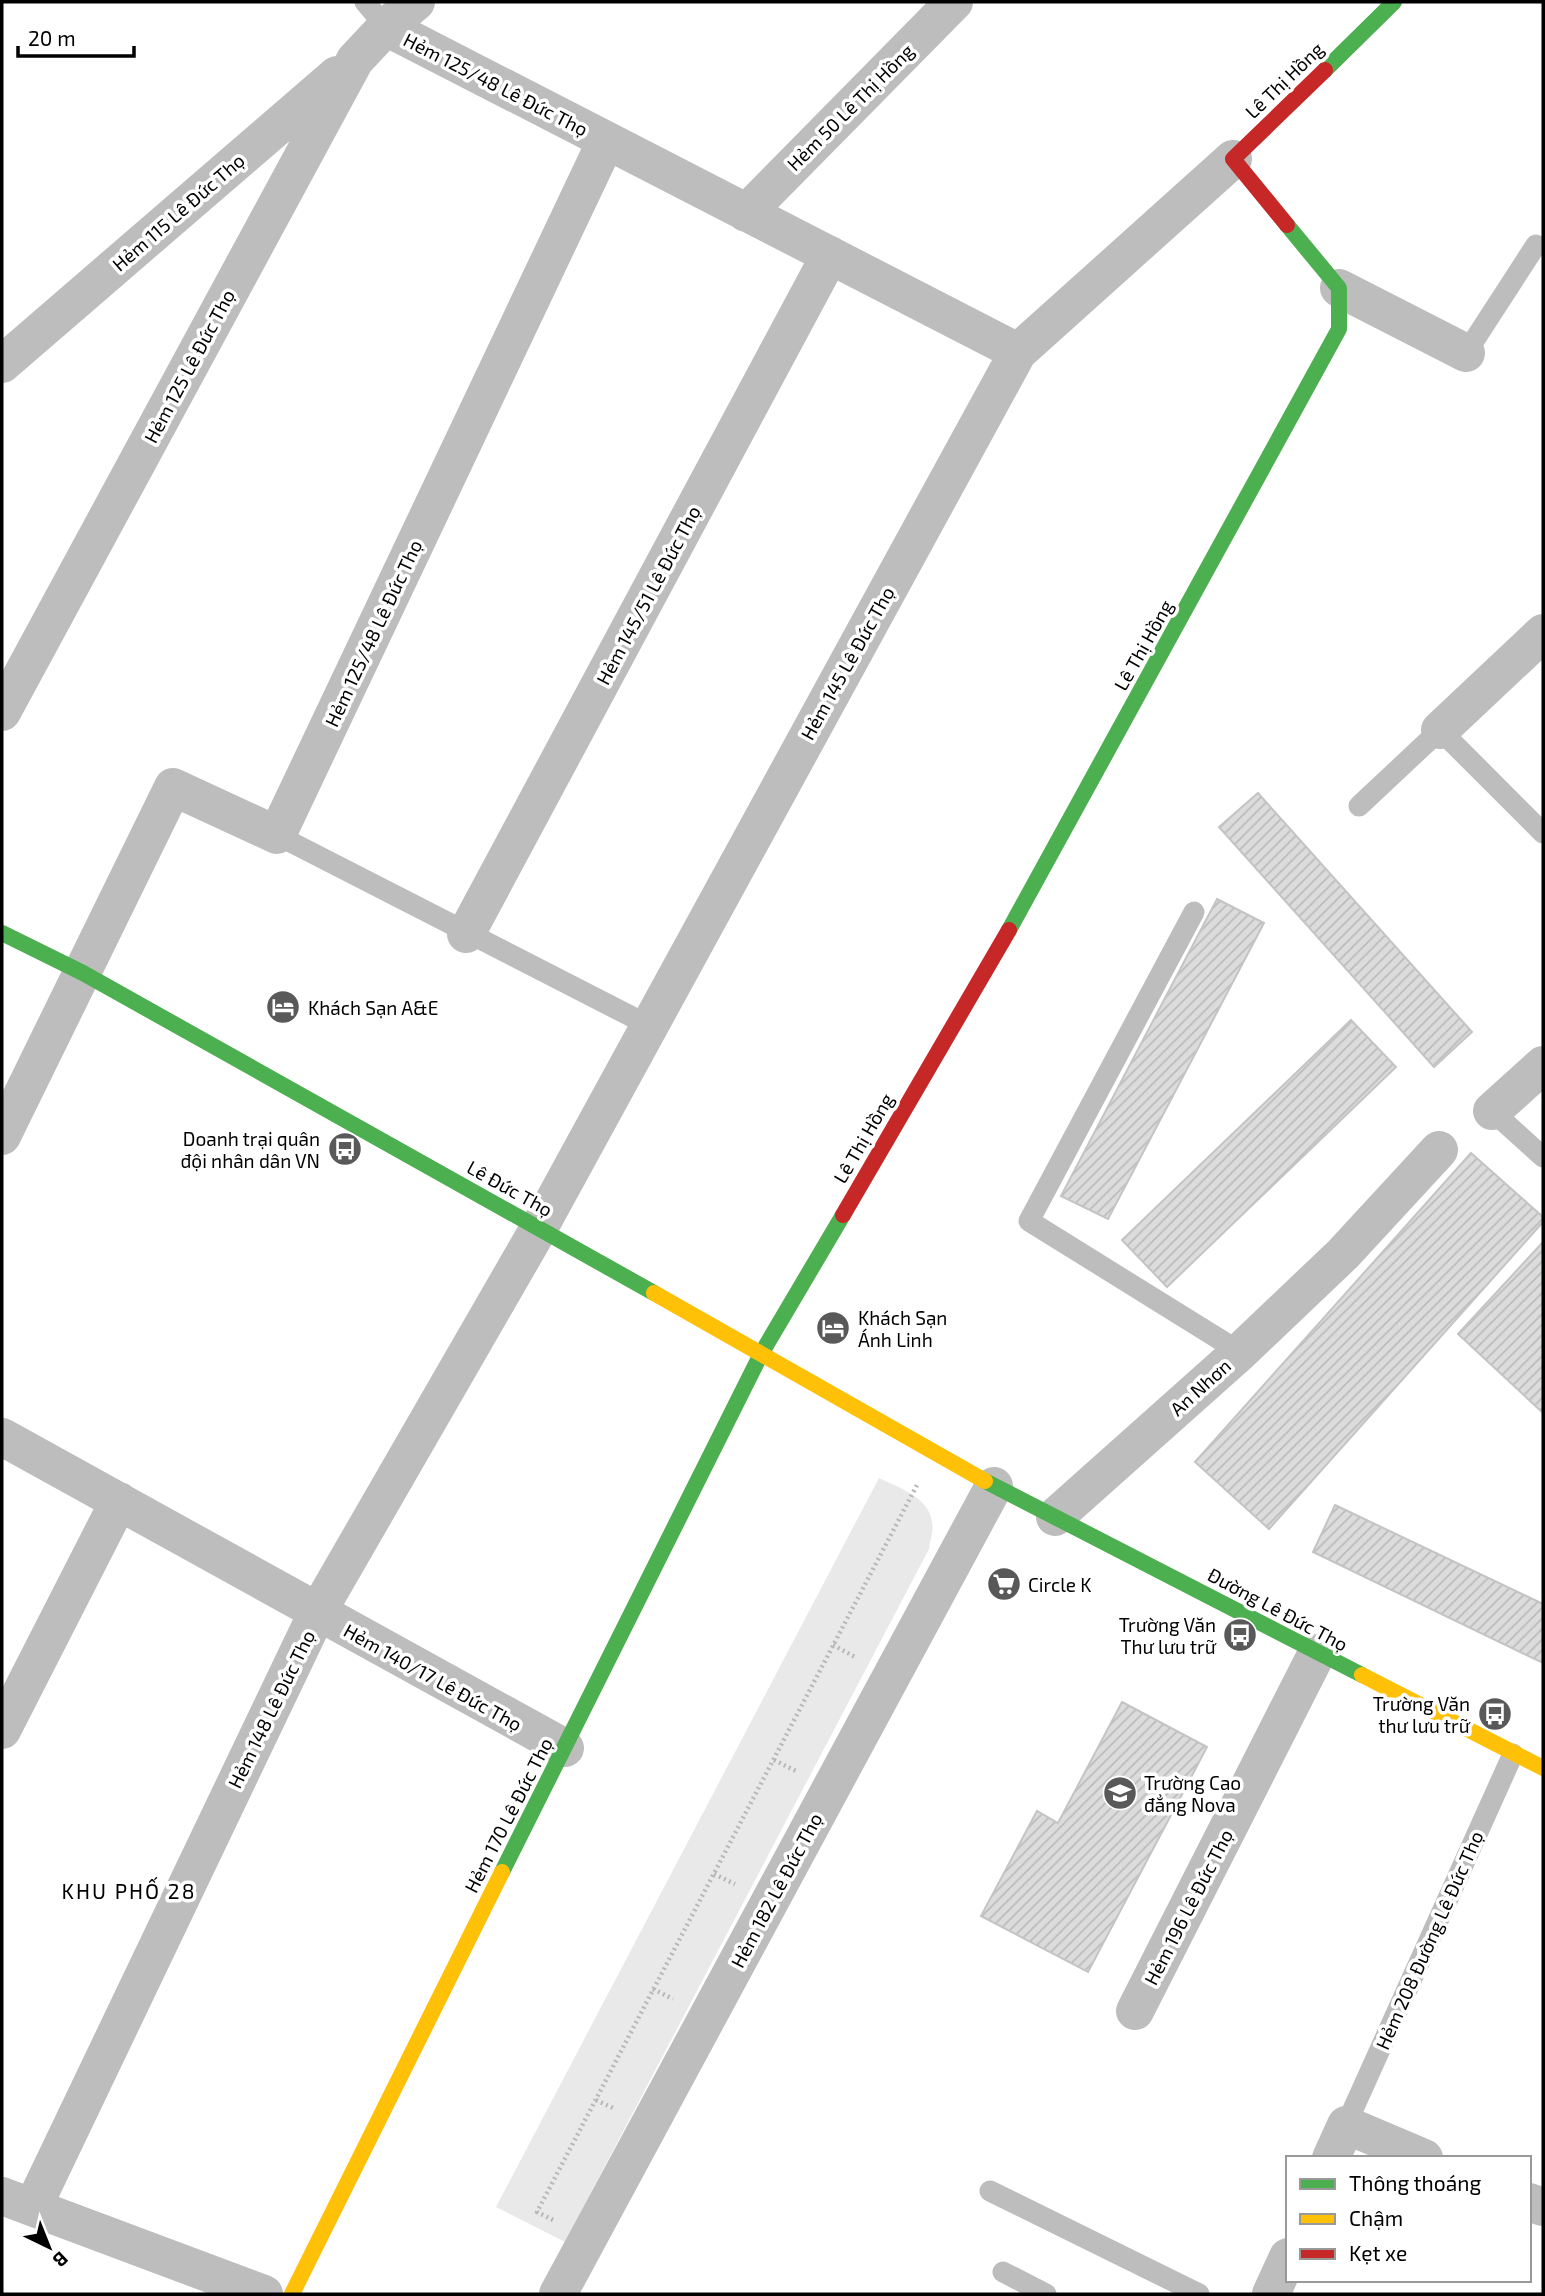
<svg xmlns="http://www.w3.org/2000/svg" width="1545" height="2296" viewBox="0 0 1545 2296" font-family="'Exo 2',sans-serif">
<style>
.green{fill:#e9e9e9}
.building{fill:url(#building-hatch);stroke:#c4c4c4;stroke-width:2}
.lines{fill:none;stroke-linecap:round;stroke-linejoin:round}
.path{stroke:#b8b8b8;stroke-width:4.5;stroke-dasharray:2 3.5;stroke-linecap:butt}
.lane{stroke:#bdbdbd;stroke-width:21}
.street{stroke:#bdbdbd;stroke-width:38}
.fast{stroke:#4caf50;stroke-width:16}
.slow{stroke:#ffc107;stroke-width:16}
.jam{stroke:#c62828;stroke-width:16}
.labels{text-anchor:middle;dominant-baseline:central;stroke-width:7;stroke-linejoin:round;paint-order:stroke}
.street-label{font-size:19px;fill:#000;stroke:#fff}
.poi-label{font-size:19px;fill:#000;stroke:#fff;text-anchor:start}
.neighbourhood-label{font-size:21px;letter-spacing:2px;fill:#000;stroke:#fff}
</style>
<defs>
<pattern id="building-hatch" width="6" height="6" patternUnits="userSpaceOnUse" patternTransform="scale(1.75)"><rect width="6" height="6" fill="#dcdcdc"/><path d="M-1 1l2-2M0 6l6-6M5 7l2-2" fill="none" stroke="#bbb"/></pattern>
</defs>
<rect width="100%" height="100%" fill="#fff"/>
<path class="green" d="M879 1478C899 1488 929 1497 932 1522 934 1530 930 1541 929 1549L565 2242 496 2207Z"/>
<path class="building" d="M1258 793 1472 1032 1434 1067 1219 827Z
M1217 899 1264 923 1108 1219 1061 1196Z
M1351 1020 1396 1067 1167 1287 1122 1240Z
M1471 1153 1543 1217V1222L1269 1529 1195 1462Z
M1543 1242V1413L1458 1334Z
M1335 1505 1543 1604V1663L1313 1552Z
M1122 1702 1207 1747 1088 1972 981 1916 1037 1811 1058 1823Z"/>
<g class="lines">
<path class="path" d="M833 1645 857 1658
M774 1760 796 1771
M714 1874 735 1884
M653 1989 673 1999
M596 2100 613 2108
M553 2220 537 2212 917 1485"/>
<path class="lane" d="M365 2 386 27
M1466 353 1536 245
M1359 806 1440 730 1543 833
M277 835 648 1025
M1194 912 1029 1221 1240 1352
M1492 1111 1543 1157
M1346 2125 1513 1754
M990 2191 1199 2294
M1003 2272 1046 2294"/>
<path class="street" d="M386 27 1018 352
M746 213 954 2
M1339 288 1466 353
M2 364 337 75
M2 712 355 60 386 27 416 2
M1440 730 1543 633
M466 934 830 255
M1492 1111 1543 1065
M2 1136 173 787 277 835 606 141
M2 1437 565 1748
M1055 1517 1240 1352 1343 1254 1439 1150
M2 1730 119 1501
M1135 2011 1317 1653
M1331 2158 1346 2125 1424 2158
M2 2196 264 2294
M1529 2202 1543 2207
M33 2207 317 1613 539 1228 1018 352 1233 159
M558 2294 994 1486
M1271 2294 1288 2257"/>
<path class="fast" d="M1325 70 1394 2
M1009 930 1339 329V288L1287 225
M2 933 83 973 654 1293
M985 1481 1362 1675
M502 1872 761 1354 843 1215"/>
<path class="slow" d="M654 1293 985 1481
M1362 1675 1543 1768
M292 2294 502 1872"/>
<path class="jam" d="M1287 225 1233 159 1325 70
M843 1215 1009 930"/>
</g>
<defs>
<g id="hotel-disc" transform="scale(1.75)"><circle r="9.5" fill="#595959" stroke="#fff"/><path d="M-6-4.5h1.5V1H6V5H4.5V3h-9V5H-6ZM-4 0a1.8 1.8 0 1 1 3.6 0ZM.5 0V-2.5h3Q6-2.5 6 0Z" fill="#fff"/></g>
<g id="bus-disc" transform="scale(1.75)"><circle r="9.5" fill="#595959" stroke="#fff"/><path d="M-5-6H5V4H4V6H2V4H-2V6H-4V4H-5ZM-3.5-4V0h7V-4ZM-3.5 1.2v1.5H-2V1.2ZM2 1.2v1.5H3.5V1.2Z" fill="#fff"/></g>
<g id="supermarket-disc" transform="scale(1.75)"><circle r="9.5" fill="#595959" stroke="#fff"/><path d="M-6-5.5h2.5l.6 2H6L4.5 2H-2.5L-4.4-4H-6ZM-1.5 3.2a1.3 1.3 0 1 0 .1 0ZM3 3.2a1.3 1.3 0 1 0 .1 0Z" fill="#fff"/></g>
<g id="university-disc" transform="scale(1.75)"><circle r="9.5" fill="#595959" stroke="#fff"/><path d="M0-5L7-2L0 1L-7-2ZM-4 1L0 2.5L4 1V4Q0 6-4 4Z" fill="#fff"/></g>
</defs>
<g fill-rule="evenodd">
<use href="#hotel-disc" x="283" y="1007"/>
<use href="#bus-disc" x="345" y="1149"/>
<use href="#hotel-disc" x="833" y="1328"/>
<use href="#supermarket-disc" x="1004" y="1584"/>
<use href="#bus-disc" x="1240" y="1635"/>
<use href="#bus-disc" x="1495" y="1714"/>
<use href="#university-disc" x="1120" y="1793"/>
</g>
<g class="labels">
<g class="street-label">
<text transform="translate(1284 80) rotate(-44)">Lê Thị Hồng</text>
<text transform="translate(496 84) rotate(27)">Hẻm 125/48 Lê Đức Thọ</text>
<text transform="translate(850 107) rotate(-45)">Hẻm 50 Lê Thị Hồng</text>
<text transform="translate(178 212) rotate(-41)">Hẻm 115 Lê Đức Thọ</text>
<text transform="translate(189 366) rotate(-62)">Hẻm 125 Lê Đức Thọ</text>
<text transform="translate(648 595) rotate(-62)">Hẻm 145/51 Lê Đức Thọ</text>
<text transform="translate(373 633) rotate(-65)">Hẻm 125/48 Lê Đức Thọ</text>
<text transform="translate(1143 645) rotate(-61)">Lê Thị Hồng</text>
<text transform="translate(847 663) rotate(-61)">Hẻm 145 Lê Đức Thọ</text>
<text transform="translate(863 1138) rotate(-60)">Lê Thị Hồng</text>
<text transform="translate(510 1188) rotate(29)">Lê Đức Thọ</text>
<text transform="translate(1200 1387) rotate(-42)">An Nhơn</text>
<text transform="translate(1278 1609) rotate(28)">Đường Lê Đức Thọ</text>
<text transform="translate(433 1677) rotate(29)">Hẻm 140/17 Lê Đức Thọ</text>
<text transform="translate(271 1709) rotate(-64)">Hẻm 148 Lê Đức Thọ</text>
<text transform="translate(508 1815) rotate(-63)">Hẻm 170 Lê Đức Thọ</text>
<text transform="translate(776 1890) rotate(-62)">Hẻm 182 Lê Đức Thọ</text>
<text transform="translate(1188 1907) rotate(-63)">Hẻm 196 Lê Đức Thọ</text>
<text transform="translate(1429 1940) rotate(-66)">Hẻm 208 Đường Lê Đức Thọ</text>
</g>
<g class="poi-label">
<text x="308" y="1007">Khách Sạn A&amp;E</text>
<text x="320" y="1138" text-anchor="end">Doanh trại quân<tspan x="320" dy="22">đội nhân dân VN</tspan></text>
<text x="858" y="1317">Khách Sạn<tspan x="858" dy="22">Ánh Linh</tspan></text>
<text x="1028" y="1584">Circle K</text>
<text x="1216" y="1624" text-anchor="end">Trường Văn<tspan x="1216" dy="22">Thư lưu trữ</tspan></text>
<text x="1470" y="1703" text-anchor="end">Trường Văn<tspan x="1470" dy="22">thư lưu trữ</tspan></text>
<text x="1144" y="1782">Trường Cao<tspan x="1144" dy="22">đẳng Nova</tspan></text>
</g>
<g class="neighbourhood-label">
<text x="129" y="1890">KHU PHỐ 28</text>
</g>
</g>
<rect width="1545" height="2296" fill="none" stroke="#000000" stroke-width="7"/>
<rect x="1286" y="2156" width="245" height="126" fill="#ffffff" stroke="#999999" stroke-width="2"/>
<rect x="1300" y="2179" width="35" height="10" fill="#4caf50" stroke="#999999" stroke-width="2"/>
<text x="1349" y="2191" font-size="21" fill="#000000">Thông thoáng</text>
<rect x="1300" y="2214" width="35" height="10" fill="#ffc107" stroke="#999999" stroke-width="2"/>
<text x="1349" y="2226" font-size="21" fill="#000000">Chậm</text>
<rect x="1300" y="2249" width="35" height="10" fill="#c62828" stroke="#999999" stroke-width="2"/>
<text x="1349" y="2261" font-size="21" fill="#000000">Kẹt xe</text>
<g transform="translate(49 2247) rotate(137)" stroke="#ffffff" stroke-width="5" paint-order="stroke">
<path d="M0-5L12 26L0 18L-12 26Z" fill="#000000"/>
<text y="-10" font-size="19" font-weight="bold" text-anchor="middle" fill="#000000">B</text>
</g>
<path d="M18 46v10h116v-10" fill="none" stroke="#000000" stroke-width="3.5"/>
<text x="28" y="46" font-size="21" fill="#000000" stroke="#ffffff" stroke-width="5" paint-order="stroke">20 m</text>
</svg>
